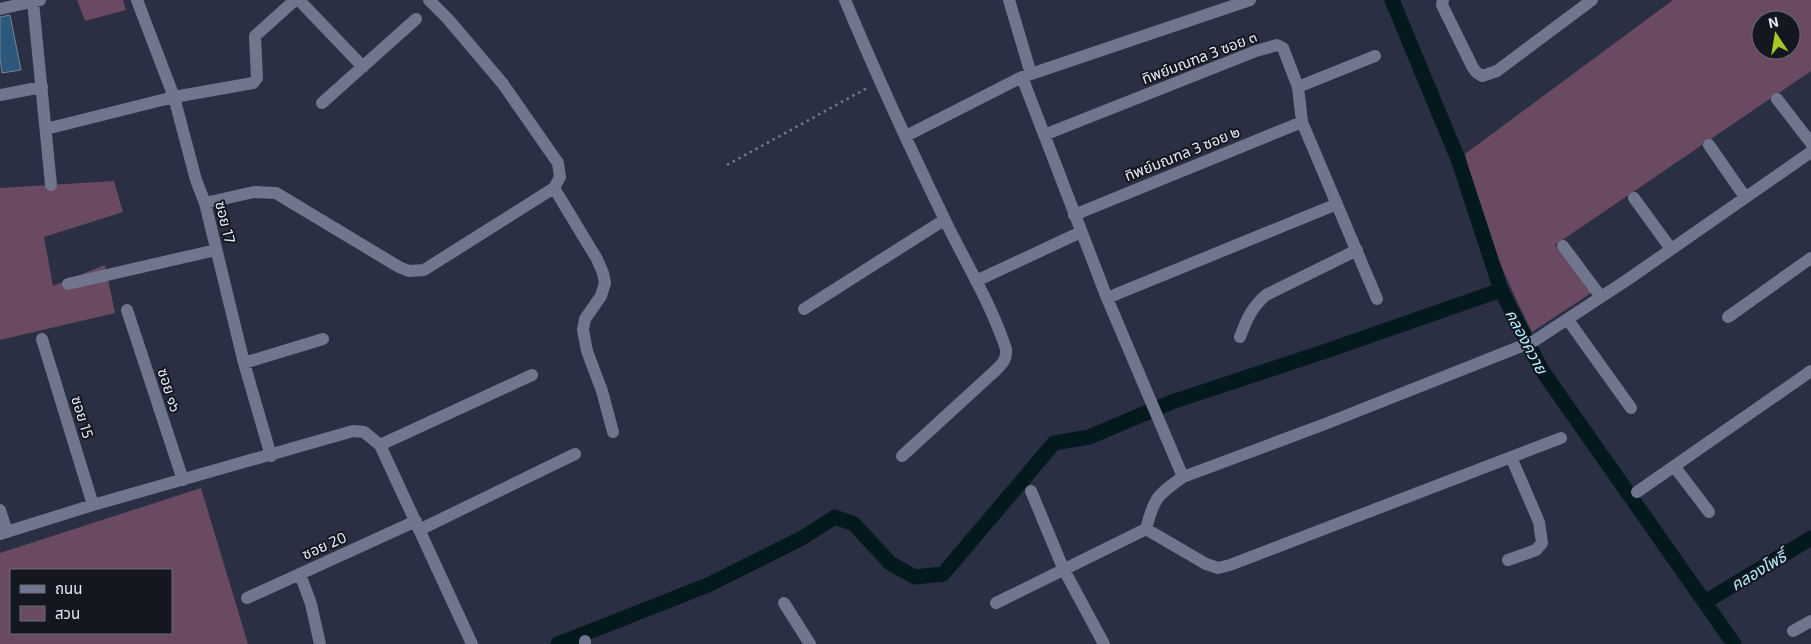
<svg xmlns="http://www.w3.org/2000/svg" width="1811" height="644" viewBox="0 0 1811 644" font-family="'Exo 2','Noto Sans Thai',sans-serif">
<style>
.green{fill:#6a4a63;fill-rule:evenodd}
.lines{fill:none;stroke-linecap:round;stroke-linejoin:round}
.canal{stroke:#03191d;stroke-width:15}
.building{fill:#2c597b;stroke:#6f8597}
.path{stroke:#74788a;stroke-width:2.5;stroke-dasharray:2.5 4;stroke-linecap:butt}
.minor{stroke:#6f768d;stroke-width:12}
.labels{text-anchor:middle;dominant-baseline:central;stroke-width:4;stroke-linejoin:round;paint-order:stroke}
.street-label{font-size:15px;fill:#e6eaf8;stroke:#151720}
.water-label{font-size:16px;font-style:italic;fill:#b3effc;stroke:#151720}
</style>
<rect width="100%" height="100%" fill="#2a2f43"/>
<path class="green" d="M77 0H123L126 10 85 21Z
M1673 0H1811V71L1555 245 1591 293 1532 332C1504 276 1478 216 1465 154ZM1761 20H1791V50H1761Z
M114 181 123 212 44 237 53 286 105 265 115 313 0 340V188Z
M201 488 248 644H0V553ZM171 570V633H11V570Z"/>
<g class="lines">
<path class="canal" d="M1392 0 1458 159 1501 290 1541 369 1734 644
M1705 602 1811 538
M558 644 708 585 802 538 835 517 854 524 890 563 915 577 943 574 1054 443 1089 437 1172 402 1329 350 1501 290"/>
</g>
<path class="building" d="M10 15 21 70 2 73 0 59V17Z"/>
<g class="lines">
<path class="path" d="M727 165 869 87"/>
<path class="minor" d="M137 0 174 97 196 180 205 203 244 363 271 456
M299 0 363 67
M845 0C876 74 909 146 944 218 965 262 991 303 1006 349 1007 359 1003 363 996 370L902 456
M1009 0 1031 74
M1443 0 1442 5 1472 66 1476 72 1482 76 1497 71 1592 0
M33 2 51 185
M0 9 40 0
M1022 77 1107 298 1183 477
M1298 87 1375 56
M0 95 42 87
M1777 99 1811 143
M322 103 416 19
M46 129 174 97 253 83 257 78 255 36 295 0
M1044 135 1256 51 1277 45 1283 48 1298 87 1302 122 1377 299
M906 136 1022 77 1250 0
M1709 145 1745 197
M554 188 597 259 603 273 605 283 601 296 585 319 583 330 587 351 602 391 613 432
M1634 198 1671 249
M205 203 254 192 276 193 399 267 409 271 424 270 554 188 560 177 558 163 503 84 448 19 429 0
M1074 215 1302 122
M1563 246 1601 297
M976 281 1081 232
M68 284 216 250
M1107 298 1337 204
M804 309 944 220
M127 310 183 480
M1728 317 1811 258
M1568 320 1631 408
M1240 337C1247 319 1251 308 1266 295L1357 250
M42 339 93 505
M244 363 323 339
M380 445 532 375
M1674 466 1709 512
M1031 491 1063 568 1104 644
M1637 492 1811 371
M0 510 7 532
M1146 529 1206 564 1218 568 1230 565 1561 438
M419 530 575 454
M0 534 93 505 353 431 364 432 380 445 472 644
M1508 560 1536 550 1542 543 1539 522 1511 457
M300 574 311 604 320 644
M247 598 416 521
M784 603 810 644
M996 603 1146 529C1154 498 1157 495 1183 477L1325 424 1534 341 1627 280 1811 152
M1793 631 1811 621
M585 641V644"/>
</g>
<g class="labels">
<g class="street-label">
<text transform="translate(1199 57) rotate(-21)">ทิพย์มณฑล 3 ซอย ๓</text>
<text transform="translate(1182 153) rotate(-22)">ทิพย์มณฑล 3 ซอย ๒</text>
<text transform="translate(226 222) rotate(76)">ซอย 17</text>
<text transform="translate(170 390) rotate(72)">ซอย ๑๖</text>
<text transform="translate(83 417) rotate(73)">ซอย 15</text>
<text transform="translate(324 545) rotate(-24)">ซอย 20</text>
</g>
<g class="water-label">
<text transform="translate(1527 341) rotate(62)">คลองควาย</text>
<text transform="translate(1758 570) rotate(-31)">คลองโพธิ์</text>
</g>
</g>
<rect x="10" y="569" width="162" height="65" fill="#151720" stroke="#696b76"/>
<rect x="20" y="585" width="25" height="8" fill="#6f768d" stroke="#696b76"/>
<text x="55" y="594" font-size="15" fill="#e6eaf8">ถนน</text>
<rect x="20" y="606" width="25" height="15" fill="#6a4a63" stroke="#696b76"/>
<text x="55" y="619" font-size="15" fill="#e6eaf8">สวน</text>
<g transform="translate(1776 35) rotate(348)"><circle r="24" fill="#151720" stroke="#696b76"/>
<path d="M0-4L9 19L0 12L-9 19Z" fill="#a5c822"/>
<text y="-8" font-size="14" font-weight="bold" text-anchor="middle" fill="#e6eaf8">N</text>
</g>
</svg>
